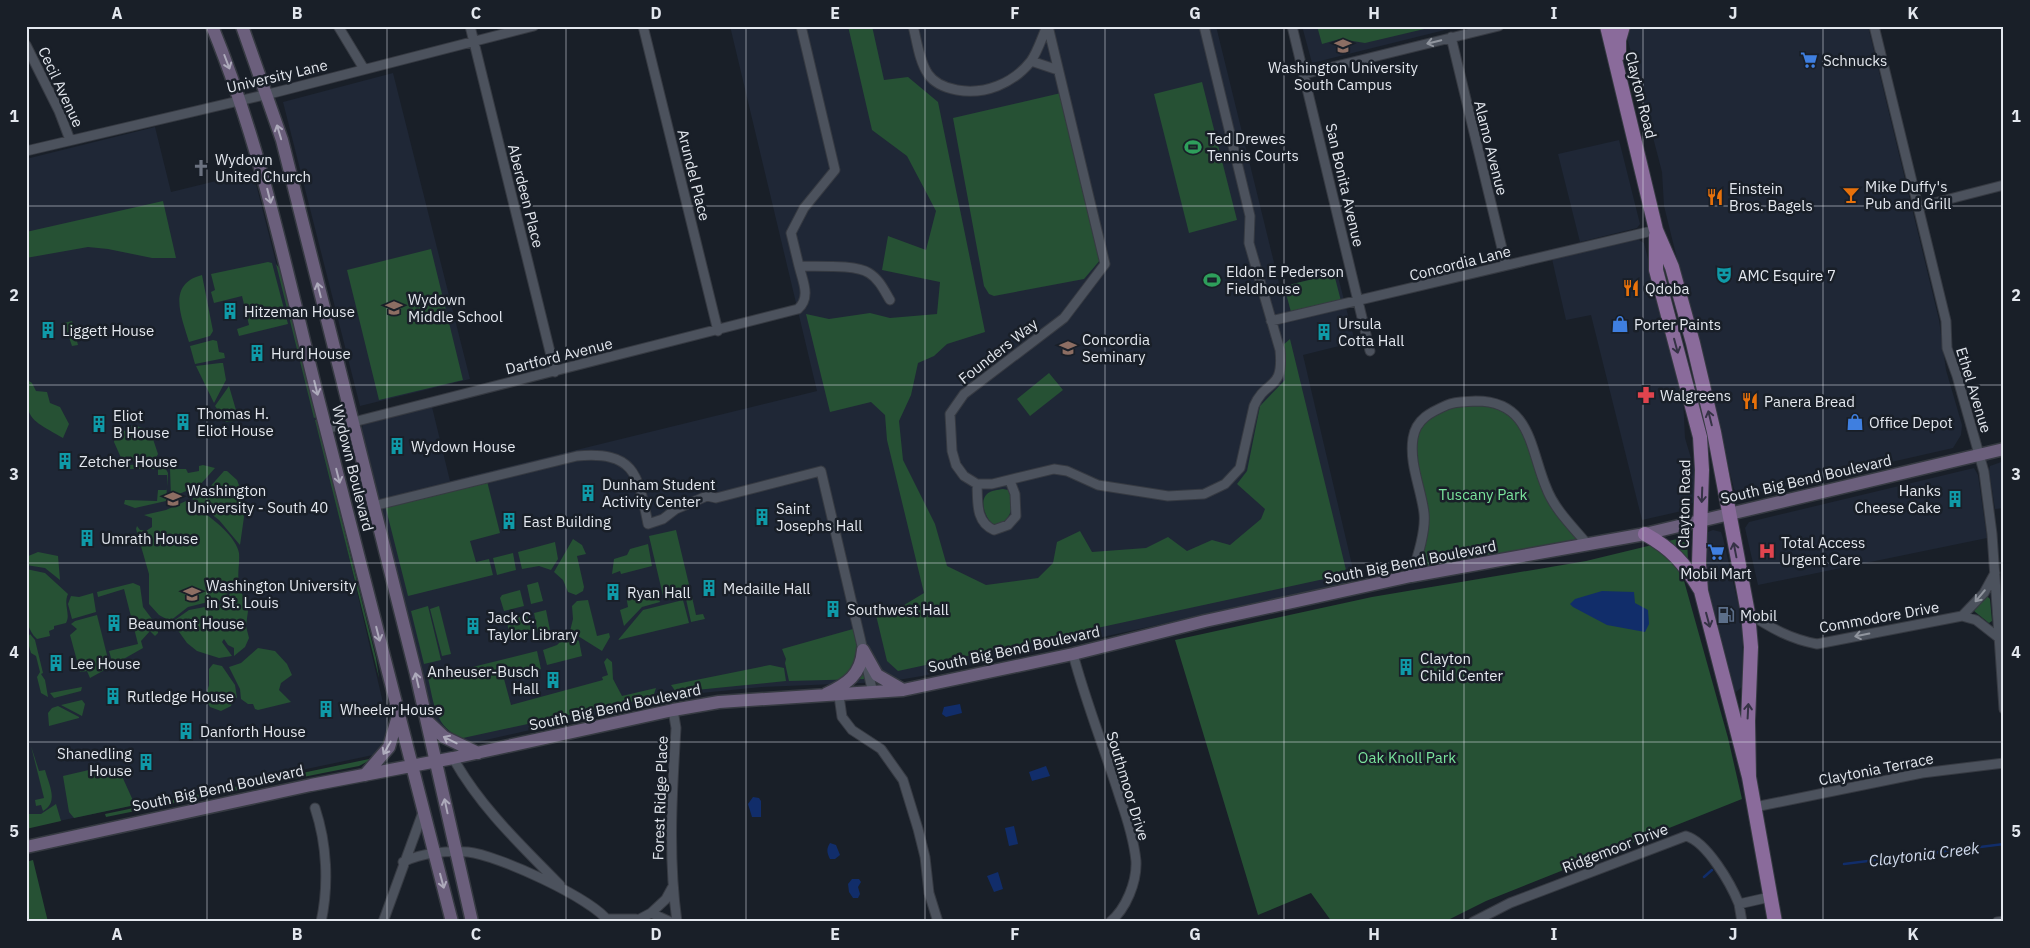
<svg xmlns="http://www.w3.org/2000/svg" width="2030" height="948" viewBox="0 0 2030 948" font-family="'IBM Plex Sans',sans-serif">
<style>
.built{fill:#1f2736}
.green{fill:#265134}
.water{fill:#112d6a}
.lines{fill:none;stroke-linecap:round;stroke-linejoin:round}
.stream{stroke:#112d6a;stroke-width:2.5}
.street-casing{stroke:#363a42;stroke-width:11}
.secondary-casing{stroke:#363a42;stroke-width:15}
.primary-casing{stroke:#363a42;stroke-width:16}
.street{stroke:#4c525d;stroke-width:9}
.secondary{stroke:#6b5f7c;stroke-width:12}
.primary{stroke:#8a6b9b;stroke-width:14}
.oneway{stroke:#90959e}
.oneway2{stroke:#adaabb}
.oneway3{stroke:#353245}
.grid{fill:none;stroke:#e3e7ee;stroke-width:1;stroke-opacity:0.55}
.labels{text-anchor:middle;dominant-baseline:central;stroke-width:5;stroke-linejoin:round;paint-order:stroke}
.poi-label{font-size:15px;fill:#e3e7ee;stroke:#191f28;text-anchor:start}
.street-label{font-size:15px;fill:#e3e7ee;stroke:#191f28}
.park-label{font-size:15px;fill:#7ae49c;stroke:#191f28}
.water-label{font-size:16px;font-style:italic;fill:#d0daed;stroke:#191f28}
.neatline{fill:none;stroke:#e3e7ee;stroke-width:2}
.grid-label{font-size:16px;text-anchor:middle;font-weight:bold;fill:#e3e7ee}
</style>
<rect width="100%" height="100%" fill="#191f28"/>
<path class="built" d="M730 26H1216L1280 287 1337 273 1355 342 1303 355 1356 582 922 676 886 682 762 687 691 694 477 742 457 739 438 725 431 709 361 431 363 425 432 407 450 481 817 391Z
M1302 26H1461L1312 63Z
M1627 26H1868L1939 320 1946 370 1962 425 1961 435 1953 448 1746 495H1740L1734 489 1664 206 1662 172 1628 41Z
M393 73 470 379 360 406 283 102Z
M155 127 171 192 253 172 328 467 387 720 386 734 381 746 373 755 26 828V159Z
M1619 140 1640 224 1637 228 1580 242 1558 154Z
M1636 238 1644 243 1683 397 1685 438 1696 475V490L1694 501 1690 507 1682 511 1642 520 1591 315 1566 320 1552 259Z
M2004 461V508L1995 509 1989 470 1990 466Z
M1974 468 1978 475 1987 538 1758 585 1745 528 1749 522Z
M1713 530 1721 532 1723 538 1743 625 1742 687 1736 692 1732 689 1706 579V536L1708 532Z"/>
<path class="green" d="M848 26H872L884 80 908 77 938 102 985 332 947 344 934 356 918 363 911 395 899 421 903 460 935 524 947 566 986 585 1038 578 1053 563 1057 542 1080 531 1092 552 1146 548 1168 537 1187 551 1212 540 1230 545 1261 519 1265 509 1237 484 1247 471 1260 406 1285 380 1283 345 1290 339 1347 574 898 671 887 661 875 611 896 610 924 593 887 440 885 415 871 402 830 412 806 314 829 319 870 313 890 318 937 314 940 282 882 270 888 236 926 250 936 211 907 156 872 130Z
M1317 26H1437L1365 43 1340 39 1322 44Z
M1202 82 1237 220 1189 233 1154 94Z
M1061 93 1101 259 1084 279 994 296 989 294 984 286 953 118Z
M163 201 176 258H152L108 249 88 247 26 258V232Z
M431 249 463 380 379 400 347 270Z
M268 262 272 263 288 324 239 336 237 329 249 325 242 296 214 303 211 292 215 290 211 274Z
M276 264 280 269 316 417 314 418Z
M1334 274 1341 301 1291 312 1284 286Z
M202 275 213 331 210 336 189 342C182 318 166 284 202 275Z
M72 321 78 345 72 346 64 323Z
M213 340 217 341 219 352 224 353 225 358 195 364 190 346Z
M220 363H223L226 380 214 403 196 366Z
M1049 373 1063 390 1030 416 1017 399Z
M26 379 32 383 36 391 47 392 50 403 60 407 69 424 63 438C29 418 26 421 26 379Z
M229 386 238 417 234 421 226 422 215 406Z
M1493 401 1524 425 1545 487 1588 545 1411 576 1423 519 1413 436 1425 415 1455 402Z
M315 420H317L376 658 379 678Z
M133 425 150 430 158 454 153 463 122 460 114 442 115 437Z
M163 464 168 473 166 501 135 508 124 504 125 500 157 501 158 490H167V475H158V469H125V465Z
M203 465 215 468 199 486 171 497 170 469H186L188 473 199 471V466Z
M224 471H227L237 480 240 488 244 517 240 545 219 520 192 499 208 489Z
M487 481 500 533 470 541 476 562 489 559 493 575 408 596 385 505Z
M1003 489 1008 490C1016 503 1011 523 995 526 987 521 978 502 987 494 991 490 998 490 1003 489Z
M186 501C202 510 236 534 239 553 240 563 237 573 239 584L227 594 223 601 216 600 188 607 170 621 159 615 149 604V574L136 529 137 526 140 530 146 531 152 527V518L144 515 166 510Z
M676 530 691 593 664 600 649 536Z
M1687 537 1688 562 1668 541Z
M573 539 582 545 586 554 577 556 584 587 583 591 576 595 568 592 563 580 554 572Z
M555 542 558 559 551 570 539 566 522 569 518 552Z
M648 544 652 566 621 574 620 571 612 574 614 559 627 555 630 549Z
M1648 546H1656L1681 570 1728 738 1742 799 1486 901 1444 922H1332L1311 893 1258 915 1175 640 1372 597 1586 561Z
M38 552 58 556 60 580 45 568 26 565V557Z
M513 553 516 570 497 575 493 558Z
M26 569 45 573 68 594C63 605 71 614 66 623L54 626V629L49 631 50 636 37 639C20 624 26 590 26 569Z
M538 582 543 601 531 604 527 585Z
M133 583 140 586 143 607 158 627V633L155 636 150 631 141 641 143 648 113 665 109 651 138 644 124 589 98 597 97 592Z
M240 588 248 611 246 626 249 638 245 647 234 656V648L228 645 224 639 222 642 232 656 219 658 197 651 187 643 172 622 189 610 226 603 230 593Z
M655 588 660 602 642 607 624 626 620 610 628 607 626 595Z
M520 590 524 606 504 611 500 598 502 595Z
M93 593 96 612 72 619 68 604 71 596 79 597Z
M1987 596 1990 599 1992 621 1989 623 1974 611Z
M692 597 696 615 703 614 705 619 691 622 686 599Z
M588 600 597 636 609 633 610 637 602 651 570 631 573 619 572 606 577 601Z
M683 600 689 623 618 640 643 610Z
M428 606 441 660 424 664 411 611Z
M439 606 451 654 442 656 430 609Z
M546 610 550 630 538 633 534 613Z
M97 615 110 667 90 678 87 671 80 672 70 635 77 629 71 624 75 621Z
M527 615 531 630 512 635 510 634 506 620Z
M853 629 865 679 789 681 785 663 786 659 782 649Z
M30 634 35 640 43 673 41 674 45 680 48 697 41 693 37 677 40 672 36 656 31 653 27 639Z
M568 634 579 641 582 656 547 665 543 650 557 645Z
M258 648 275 651 287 664 292 675 281 683 279 690 291 702 258 710 255 709 253 704H248L241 699 240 689 229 667 241 663Z
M537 651 541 669 504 679 511 705 603 680 602 677 608 675 604 662 607 658 612 662 613 679 622 696 656 688 653 697 463 738C435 729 434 703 428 678Z
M213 664 222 666 235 685 237 698 234 697 231 706 221 711 210 707 205 698 209 685V669Z
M770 665 784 668 786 681 676 692 671 685Z
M82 687 81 691 54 698 50 693Z
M82 700 85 704 82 716 61 705Z
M58 706 79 717V718L49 726 48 713 52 708Z
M31 746 39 771 45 770C49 785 59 802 43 811L41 805 36 806 35 800 44 798Z
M374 758 359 766 323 773 106 817 105 814Z
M93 769H103L121 774 135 805 74 818 69 812 63 776Z
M56 804 61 821 26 829V814H41Z
M33 860 48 922H26V862Z"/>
<path class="water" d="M1602 591 1634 592 1635 603 1648 610 1649 624 1645 632 1607 625 1573 607 1570 604 1575 599Z
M960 704 962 713 946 717 942 714 944 707Z
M1046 766 1050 776 1032 781 1029 772Z
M753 797 759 798 761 801V817H752L748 804Z
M1014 826 1018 844 1009 846 1005 828Z
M830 843 836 845 840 855 835 859H830C827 853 826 849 830 843Z
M998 872 1003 889 994 892 987 876Z
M852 879H859L861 882 858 887 860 894 858 898H853L849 892 848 884Z"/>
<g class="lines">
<path class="stream" d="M1844 864 2004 844
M1704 877 1712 870"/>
<g class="street-casing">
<path id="street" d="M338 26 364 69
M470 26 555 372
M643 26 718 331
M913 26C917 41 919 61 928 74 934 83 946 88 957 90 984 95 1013 84 1031 61 1038 51 1042 37 1047 26
M1048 26 1105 264 1064 318 964 394 950 414 952 451 956 465 964 476 977 484H992L1054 469 1067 471 1098 485 1168 496 1204 494 1225 484 1240 468 1254 406C1266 378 1284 392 1280 350L1249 243 1250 216 1204 26
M1292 26 1370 351
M1874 26 1946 321 1947 348 1957 376 1984 472 1992 534 2004 709
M1451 37 1506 265
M26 45 59 111 70 140
M1031 61 1058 70
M1304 74 1499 26
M26 151 277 92 534 26
M1918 207 2004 185
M799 266 791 233 804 208 835 170 801 26
M1271 321 1656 230
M326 429 798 309C811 297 803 282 799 266 816 267 855 264 869 273 879 279 884 290 890 300
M977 484C978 501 975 522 994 530L1008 525 1016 516 1015 494 1010 481
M373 506 577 456C635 451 638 474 648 524L663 519 676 509 707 496 716 498 821 471 873 693
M1411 576C1417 559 1426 530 1424 513 1421 488 1409 464 1413 438 1416 419 1431 412 1447 405 1456 401 1466 402 1476 401 1531 401 1530 449 1546 487 1554 509 1573 527 1588 545
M1748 613C1771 628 1790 639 1817 644L1962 616 1976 620 1999 638
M1962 616 1984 593 1995 573
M1073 654C1086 703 1105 750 1120 798 1127 818 1134 840 1136 861 1137 882 1126 909 1110 922
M839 696 842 717 852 730 881 749 903 780 918 829 925 857 929 893 938 922
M673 710 676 728C672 793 668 857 677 922
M453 758C481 808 521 845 560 885
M1755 807 1922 773 2004 763
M315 808C327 844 329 885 321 922
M403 862C421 853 448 850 468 852 497 855 592 898 609 922
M651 913 666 899 672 888
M607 919H636
M383 922 423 812
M634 922 651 913 671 922
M1473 922 1510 903 1686 836C1707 842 1731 884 1739 904
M1742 922 1739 904 1770 897
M1997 922 2004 921"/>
</g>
<g class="secondary-casing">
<path id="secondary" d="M212 26C262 148 287 275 319 402 362 576 407 749 452 922
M242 26 282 140 416 674 472 922
M863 650 877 675 903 690
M826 694C847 684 861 675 863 650
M428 722 444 737 478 753
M365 775 389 747 398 716
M26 847 311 785 453 758 673 710 719 702 903 690 1073 654 1205 621 1411 576 1645 534 2004 449"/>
</g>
<g class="primary-casing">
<path id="primary" d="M1607 26 1656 230 1672 267 1693 343 1714 432 1748 613 1751 647 1748 721 1749 777
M1619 54V40L1623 26
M1656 235V270L1700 437 1702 470 1699 564 1701 591 1749 777 1775 922
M1645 534C1672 549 1684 563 1700 589"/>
</g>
<use href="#street" class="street"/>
<use href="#secondary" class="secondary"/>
<use href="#primary" class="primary"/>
</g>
<defs><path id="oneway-shaft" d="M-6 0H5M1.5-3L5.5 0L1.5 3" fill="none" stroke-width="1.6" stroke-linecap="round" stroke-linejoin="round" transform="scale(1.25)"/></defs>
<g class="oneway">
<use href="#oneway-shaft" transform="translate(1434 42) rotate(166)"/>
<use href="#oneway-shaft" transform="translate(1980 596) rotate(130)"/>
<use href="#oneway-shaft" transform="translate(1862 635) rotate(169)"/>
</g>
<g class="oneway2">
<use href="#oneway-shaft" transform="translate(227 62) rotate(69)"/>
<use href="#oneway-shaft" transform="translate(279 132) rotate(-107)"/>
<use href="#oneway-shaft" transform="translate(269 196) rotate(76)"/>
<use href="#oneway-shaft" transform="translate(319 290) rotate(-104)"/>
<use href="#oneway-shaft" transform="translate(316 388) rotate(76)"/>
<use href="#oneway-shaft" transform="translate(338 476) rotate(76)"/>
<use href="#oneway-shaft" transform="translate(378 634) rotate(76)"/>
<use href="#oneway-shaft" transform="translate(417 680) rotate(-103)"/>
<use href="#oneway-shaft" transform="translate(450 740) rotate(-153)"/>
<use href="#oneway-shaft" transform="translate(387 748) rotate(120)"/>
<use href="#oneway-shaft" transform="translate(446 806) rotate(-102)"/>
<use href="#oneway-shaft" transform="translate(442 881) rotate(75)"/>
</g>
<g class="oneway3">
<use href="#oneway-shaft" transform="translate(1676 346) rotate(75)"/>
<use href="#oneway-shaft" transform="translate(1710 418) rotate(-104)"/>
<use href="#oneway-shaft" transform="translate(1702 495) rotate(92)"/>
<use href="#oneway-shaft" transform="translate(1735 550) rotate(-101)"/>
<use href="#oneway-shaft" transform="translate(1708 620) rotate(75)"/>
<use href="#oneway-shaft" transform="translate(1748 711) rotate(-87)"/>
</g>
<path class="grid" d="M207 26V922M387 26V922M566 26V922M746 26V922M925 26V922M1105 26V922M1284 26V922M1464 26V922M1643 26V922M1823 26V922M26 206H2004M26 385H2004M26 563H2004M26 742H2004"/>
<defs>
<g id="university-bare" transform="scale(1.35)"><path d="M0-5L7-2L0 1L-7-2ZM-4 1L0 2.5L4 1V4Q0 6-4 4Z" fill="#8d6e63" stroke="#191f28" stroke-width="2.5" paint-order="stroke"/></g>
<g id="supermarket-bare" transform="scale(1.35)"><path d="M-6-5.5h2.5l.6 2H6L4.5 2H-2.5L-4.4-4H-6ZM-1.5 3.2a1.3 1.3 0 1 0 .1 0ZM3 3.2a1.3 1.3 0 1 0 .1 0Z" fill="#3f7fe0" stroke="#191f28" stroke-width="2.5" paint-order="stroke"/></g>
<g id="stadium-bare" transform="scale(1.35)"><path d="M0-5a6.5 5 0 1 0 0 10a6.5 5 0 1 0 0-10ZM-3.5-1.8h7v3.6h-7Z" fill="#2e9e5b" stroke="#191f28" stroke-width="2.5" paint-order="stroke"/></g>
<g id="church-bare" transform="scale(1.35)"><path d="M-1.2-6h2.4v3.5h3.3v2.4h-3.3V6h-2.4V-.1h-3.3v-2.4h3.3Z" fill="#6b7280" stroke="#191f28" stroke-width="2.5" paint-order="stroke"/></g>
<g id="bar-bare" transform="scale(1.35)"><path d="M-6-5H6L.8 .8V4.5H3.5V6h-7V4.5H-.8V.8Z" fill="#e8710a" stroke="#191f28" stroke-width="2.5" paint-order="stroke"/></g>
<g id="restaurant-bare" transform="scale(1.35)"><path d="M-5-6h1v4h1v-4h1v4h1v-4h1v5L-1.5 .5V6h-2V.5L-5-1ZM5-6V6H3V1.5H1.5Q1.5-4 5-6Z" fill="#e8710a" stroke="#191f28" stroke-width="2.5" paint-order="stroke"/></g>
<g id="theatre-bare" transform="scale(1.35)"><path d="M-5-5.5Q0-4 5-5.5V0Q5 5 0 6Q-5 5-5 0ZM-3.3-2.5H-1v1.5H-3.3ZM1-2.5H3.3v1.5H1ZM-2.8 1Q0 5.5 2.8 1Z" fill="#0f9aa8" stroke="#191f28" stroke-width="2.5" paint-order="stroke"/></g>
<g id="school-bare" transform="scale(1.35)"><path d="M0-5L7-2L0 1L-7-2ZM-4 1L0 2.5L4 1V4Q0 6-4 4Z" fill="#8d6e63" stroke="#191f28" stroke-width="2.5" paint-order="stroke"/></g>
<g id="building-bare" transform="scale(1.35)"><path d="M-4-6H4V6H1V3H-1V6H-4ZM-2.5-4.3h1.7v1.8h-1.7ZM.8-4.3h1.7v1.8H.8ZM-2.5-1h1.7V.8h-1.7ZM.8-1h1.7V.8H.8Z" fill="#0f9aa8" stroke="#191f28" stroke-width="2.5" paint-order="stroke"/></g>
<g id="shop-bare" transform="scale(1.35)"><path d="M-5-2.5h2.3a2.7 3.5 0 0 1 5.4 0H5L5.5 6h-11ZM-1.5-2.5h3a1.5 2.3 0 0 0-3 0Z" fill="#3f7fe0" stroke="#191f28" stroke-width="2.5" paint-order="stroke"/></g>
<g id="pharmacy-bare" transform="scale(1.35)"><path d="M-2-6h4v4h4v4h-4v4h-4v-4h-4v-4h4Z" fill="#e0444e" stroke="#191f28" stroke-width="2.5" paint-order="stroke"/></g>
<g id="hospital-bare" transform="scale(1.35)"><path d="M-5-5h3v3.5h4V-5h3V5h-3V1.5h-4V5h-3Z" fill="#e0444e" stroke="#191f28" stroke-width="2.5" paint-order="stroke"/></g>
<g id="fuel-bare" transform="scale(1.35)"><path d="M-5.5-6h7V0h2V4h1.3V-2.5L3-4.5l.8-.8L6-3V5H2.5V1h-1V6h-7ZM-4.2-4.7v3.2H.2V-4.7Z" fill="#5c6f8a" stroke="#191f28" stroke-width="2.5" paint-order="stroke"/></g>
</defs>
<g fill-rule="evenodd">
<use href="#university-bare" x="1343" y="46"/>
<use href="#supermarket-bare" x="1809" y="60"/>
<use href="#stadium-bare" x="1193" y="147"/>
<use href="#church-bare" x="201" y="168"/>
<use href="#bar-bare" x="1851" y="195"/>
<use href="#restaurant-bare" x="1715" y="197"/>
<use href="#theatre-bare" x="1724" y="275"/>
<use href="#stadium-bare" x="1212" y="280"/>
<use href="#restaurant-bare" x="1631" y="288"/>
<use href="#school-bare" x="394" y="308"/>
<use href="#building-bare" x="230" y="311"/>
<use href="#shop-bare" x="1620" y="324"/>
<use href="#building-bare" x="48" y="330"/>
<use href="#building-bare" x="1324" y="332"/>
<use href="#university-bare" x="1068" y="348"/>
<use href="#building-bare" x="257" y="353"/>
<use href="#pharmacy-bare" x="1646" y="395"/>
<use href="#restaurant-bare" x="1750" y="401"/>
<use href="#building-bare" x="183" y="422"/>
<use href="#shop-bare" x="1855" y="422"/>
<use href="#building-bare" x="99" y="424"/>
<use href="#building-bare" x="397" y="446"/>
<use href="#building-bare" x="65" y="461"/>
<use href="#building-bare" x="588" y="493"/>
<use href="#university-bare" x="173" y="499"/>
<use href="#building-bare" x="1955" y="499"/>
<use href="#building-bare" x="762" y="517"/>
<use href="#building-bare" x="509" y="521"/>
<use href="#building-bare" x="87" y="538"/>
<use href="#hospital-bare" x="1767" y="551"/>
<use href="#supermarket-bare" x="1716" y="552"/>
<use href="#building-bare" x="709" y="588"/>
<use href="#building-bare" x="613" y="592"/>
<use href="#university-bare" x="192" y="594"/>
<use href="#building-bare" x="833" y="609"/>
<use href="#fuel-bare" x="1726" y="615"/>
<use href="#building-bare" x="114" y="623"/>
<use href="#building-bare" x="473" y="626"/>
<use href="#building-bare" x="56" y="663"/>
<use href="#building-bare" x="1406" y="667"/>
<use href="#building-bare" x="553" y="680"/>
<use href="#building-bare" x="113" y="696"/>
<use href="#building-bare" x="326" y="709"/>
<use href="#building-bare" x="186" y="731"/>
<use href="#building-bare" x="146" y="762"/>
</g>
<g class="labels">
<g class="poi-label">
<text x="1823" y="60">Schnucks</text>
<text x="1343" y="67" text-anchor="middle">Washington University<tspan x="1343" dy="17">South Campus</tspan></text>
<text x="1207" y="138">Ted Drewes<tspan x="1207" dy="17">Tennis Courts</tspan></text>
<text x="215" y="159">Wydown<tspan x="215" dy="17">United Church</tspan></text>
<text x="1865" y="186">Mike Duffy's<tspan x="1865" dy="17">Pub and Grill</tspan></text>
<text x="1729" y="188">Einstein<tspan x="1729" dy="17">Bros. Bagels</tspan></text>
<text x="1226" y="271">Eldon E Pederson<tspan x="1226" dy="17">Fieldhouse</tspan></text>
<text x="1738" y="275">AMC Esquire 7</text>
<text x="1645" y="288">Qdoba</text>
<text x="408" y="299">Wydown<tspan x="408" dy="17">Middle School</tspan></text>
<text x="244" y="311">Hitzeman House</text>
<text x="1338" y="323">Ursula<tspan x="1338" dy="17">Cotta Hall</tspan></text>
<text x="1634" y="324">Porter Paints</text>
<text x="62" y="330">Liggett House</text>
<text x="1082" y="339">Concordia<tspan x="1082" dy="17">Seminary</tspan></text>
<text x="271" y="353">Hurd House</text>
<text x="1660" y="395">Walgreens</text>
<text x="1764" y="401">Panera Bread</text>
<text x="197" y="413">Thomas H.<tspan x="197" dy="17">Eliot House</tspan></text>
<text x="113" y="415">Eliot<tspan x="113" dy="17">B House</tspan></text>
<text x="1869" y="422">Office Depot</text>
<text x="411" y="446">Wydown House</text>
<text x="79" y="461">Zetcher House</text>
<text x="602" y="484">Dunham Student<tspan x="602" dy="17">Activity Center</tspan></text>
<text x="187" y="490">Washington<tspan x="187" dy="17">University - South 40</tspan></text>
<text x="1941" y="490" text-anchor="end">Hanks<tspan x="1941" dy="17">Cheese Cake</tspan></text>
<text x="776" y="508">Saint<tspan x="776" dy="17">Josephs Hall</tspan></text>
<text x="523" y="521">East Building</text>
<text x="101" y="538">Umrath House</text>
<text x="1781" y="542">Total Access<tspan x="1781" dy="17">Urgent Care</tspan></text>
<text x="1716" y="573" text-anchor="middle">Mobil Mart</text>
<text x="206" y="585">Washington University<tspan x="206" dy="17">in St. Louis</tspan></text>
<text x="723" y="588">Medaille Hall</text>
<text x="627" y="592">Ryan Hall</text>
<text x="847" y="609">Southwest Hall</text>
<text x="1740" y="615">Mobil</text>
<text x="487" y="617">Jack C.<tspan x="487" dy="17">Taylor Library</tspan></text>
<text x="128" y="623">Beaumont House</text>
<text x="1420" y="658">Clayton<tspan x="1420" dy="17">Child Center</tspan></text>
<text x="70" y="663">Lee House</text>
<text x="539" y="671" text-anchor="end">Anheuser-Busch<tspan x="539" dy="17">Hall</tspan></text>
<text x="127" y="696">Rutledge House</text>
<text x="340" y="709">Wheeler House</text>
<text x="200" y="731">Danforth House</text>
<text x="132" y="753" text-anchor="end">Shanedling<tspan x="132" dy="17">House</tspan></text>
</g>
<g class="street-label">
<text transform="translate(277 76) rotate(-13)">University Lane</text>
<text transform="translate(61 87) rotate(65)">Cecil Avenue</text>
<text transform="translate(1641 95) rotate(76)">Clayton Road</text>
<text transform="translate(1491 148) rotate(76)">Alamo Avenue</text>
<text transform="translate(694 175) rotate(76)">Arundel Place</text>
<text transform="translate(1345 185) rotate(77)">San Bonita Avenue</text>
<text transform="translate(526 196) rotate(76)">Aberdeen Place</text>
<text transform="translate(1460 263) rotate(-14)">Concordia Lane</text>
<text transform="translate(998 351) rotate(-38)">Founders Way</text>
<text transform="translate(559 356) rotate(-14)">Dartford Avenue</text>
<text transform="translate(1974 390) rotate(73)">Ethel Avenue</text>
<text transform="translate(353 468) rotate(76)">Wydown Boulevard</text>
<text transform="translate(1806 479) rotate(-13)">South Big Bend Boulevard</text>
<text transform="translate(1684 504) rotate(-89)">Clayton Road</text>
<text transform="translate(1410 562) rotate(-11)">South Big Bend Boulevard</text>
<text transform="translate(1879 617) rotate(-10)">Commodore Drive</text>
<text transform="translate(1014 649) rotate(-12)">South Big Bend Boulevard</text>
<text transform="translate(615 707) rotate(-12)">South Big Bend Boulevard</text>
<text transform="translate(1876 769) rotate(-11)">Claytonia Terrace</text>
<text transform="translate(1128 786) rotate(73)">Southmoor Drive</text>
<text transform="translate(218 788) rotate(-12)">South Big Bend Boulevard</text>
<text transform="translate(660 798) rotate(-88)">Forest Ridge Place</text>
<text transform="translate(1615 848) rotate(-21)">Ridgemoor Drive</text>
</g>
<g class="park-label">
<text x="1483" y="494">Tuscany Park</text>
<text x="1407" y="757">Oak Knoll Park</text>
</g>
<g class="water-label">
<text transform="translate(1924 854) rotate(-7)">Claytonia Creek</text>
</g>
</g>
<rect width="2030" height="948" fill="none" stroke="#191f28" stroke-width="55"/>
<rect x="28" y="28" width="1974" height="892" class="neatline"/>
<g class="grid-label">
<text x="117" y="19">A</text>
<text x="297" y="19">B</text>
<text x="476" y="19">C</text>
<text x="656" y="19">D</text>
<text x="835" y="19">E</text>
<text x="1015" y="19">F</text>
<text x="1195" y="19">G</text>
<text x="1374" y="19">H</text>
<text x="1554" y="19">I</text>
<text x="1733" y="19">J</text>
<text x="1913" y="19">K</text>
<text x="14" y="122">1</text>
<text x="2016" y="122">1</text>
<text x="14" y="301">2</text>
<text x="2016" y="301">2</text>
<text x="14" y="480">3</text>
<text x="2016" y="480">3</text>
<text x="14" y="658">4</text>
<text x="2016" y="658">4</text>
<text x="14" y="837">5</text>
<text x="2016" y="837">5</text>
<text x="117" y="940">A</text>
<text x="297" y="940">B</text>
<text x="476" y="940">C</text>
<text x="656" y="940">D</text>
<text x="835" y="940">E</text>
<text x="1015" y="940">F</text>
<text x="1195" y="940">G</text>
<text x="1374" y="940">H</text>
<text x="1554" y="940">I</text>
<text x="1733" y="940">J</text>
<text x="1913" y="940">K</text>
</g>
</svg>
